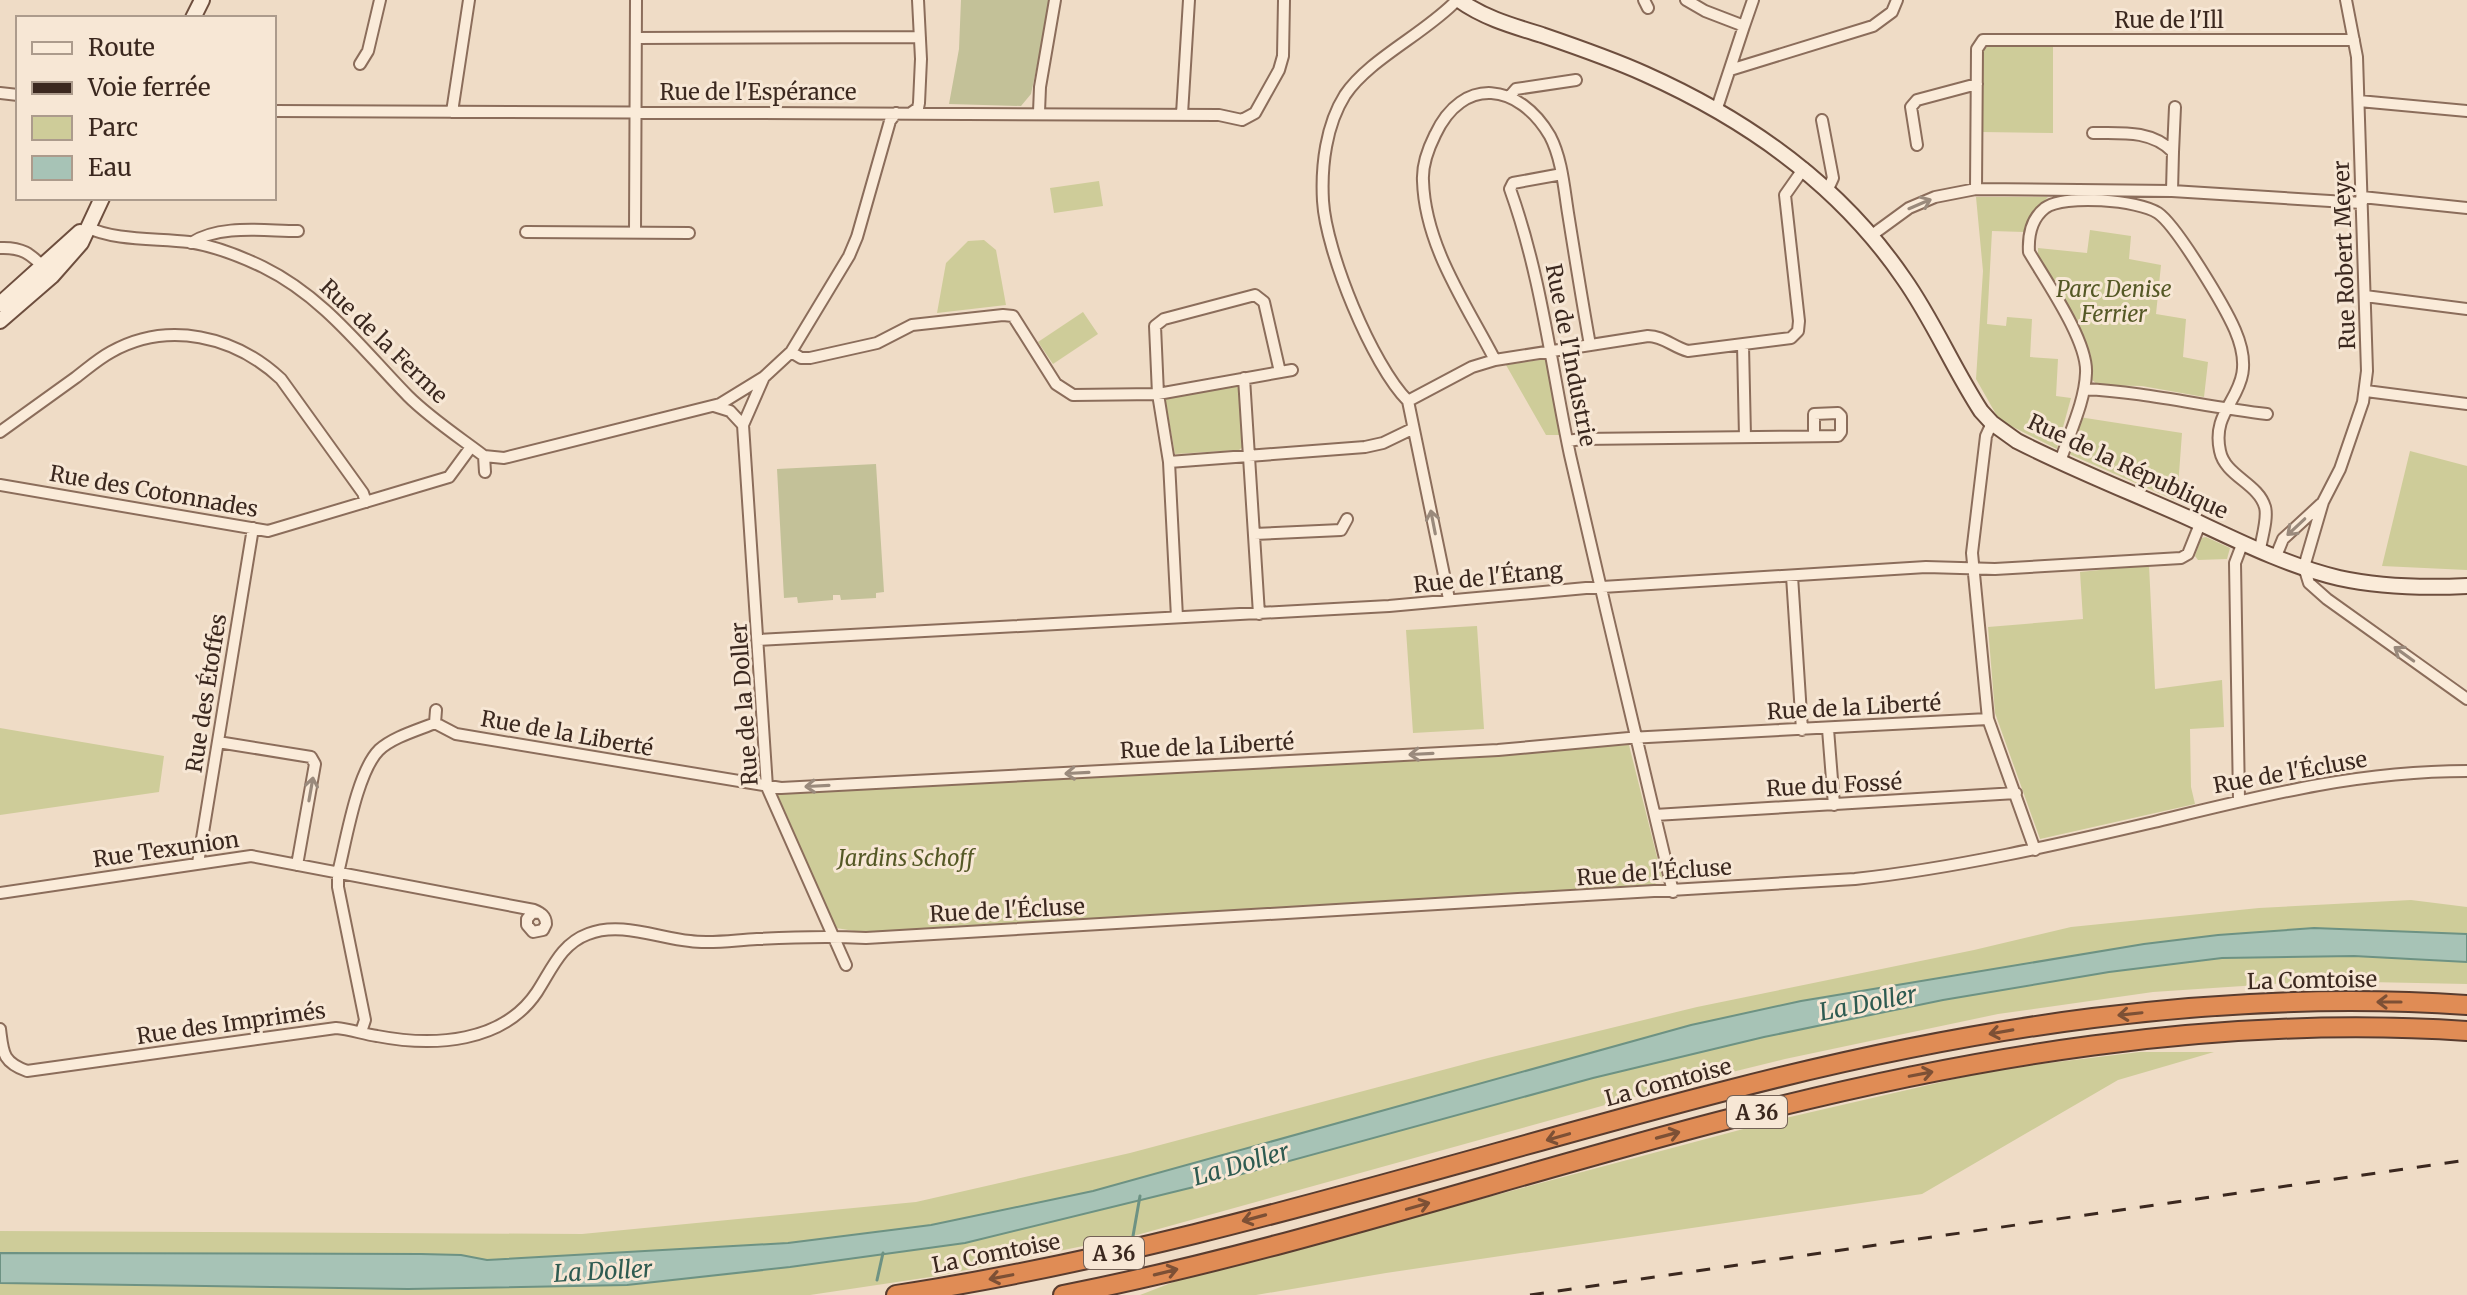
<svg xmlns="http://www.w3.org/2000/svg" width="2467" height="1295" viewBox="0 0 2467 1295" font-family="Merriweather,serif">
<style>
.green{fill:#cecc99}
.cemetery{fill:#c3c198}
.water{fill:#a7c3b6;stroke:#6d9283;stroke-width:2}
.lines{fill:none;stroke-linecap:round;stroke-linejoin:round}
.stream{stroke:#6d9283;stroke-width:3}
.street-casing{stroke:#8b6d5b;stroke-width:14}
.secondary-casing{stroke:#6d4e3e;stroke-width:18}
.highway-casing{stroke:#593c2f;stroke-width:22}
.street{stroke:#faebd9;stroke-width:10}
.secondary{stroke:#faebd9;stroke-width:14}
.highway{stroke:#e08c55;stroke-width:18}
.rail{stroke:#3b281f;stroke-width:3;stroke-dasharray:14 14;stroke-linecap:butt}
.oneway{stroke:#9a8a7c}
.oneway2{stroke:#7d5035}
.labels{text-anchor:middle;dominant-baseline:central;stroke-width:6;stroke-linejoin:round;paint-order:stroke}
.shield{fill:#f7e7d5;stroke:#736156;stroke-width:2}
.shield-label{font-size:20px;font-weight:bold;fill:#3b281f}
.street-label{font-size:22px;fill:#3b281f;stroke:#f7e7d5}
.park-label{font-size:22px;font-style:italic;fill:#545825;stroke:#f7e7d5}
.water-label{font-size:24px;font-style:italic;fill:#2e5b51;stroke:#f7e7d5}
</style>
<rect width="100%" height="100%" fill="#efdcc6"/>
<path class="green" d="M1988 46H2053V133L1982 132V53Z
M1099 181 1103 206 1054 213 1050 188Z
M1976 197H2048L2034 211 2024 232 1992 231 1987 324 2006 326 2007 317 2032 319 2030 357 2058 359 2056 396 2071 398 2057 449 2009 425 1997 416 1976 379 1983 271Z
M2090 230 2131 236 2129 259 2161 265 2156 314 2186 319 2183 357 2208 362 2204 397 2142 386 2098 385 2091 379V355L2038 254V248L2087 253Z
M984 240 996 250 1006 305 937 313 946 263 968 241Z
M1083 312 1098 334 1053 364 1038 342Z
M1546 359 1562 435H1546L1506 365Z
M1239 386 1245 445 1239 450 1175 454 1165 398Z
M2079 417 2182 433 2177 501 2069 454Z
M2410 451 2467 466V570L2382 566Z
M2206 537 2230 548 2227 559 2198 560 2195 556 2201 538Z
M2149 565 2155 689 2222 680 2224 727 2190 729 2191 787 2195 804 2040 839 1995 713 1988 627 2083 619 2080 572Z
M1477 626 1484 729 1413 733 1406 630Z
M0 728 164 756 159 792 0 815Z
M1629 745 1662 877 1654 885 867 933 836 928 777 793Z
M2411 900 2467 907V934L2314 928 2218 935 2144 944 1801 1001 1691 1025 1093 1191 931 1225 788 1243 487 1260 461 1255 421 1254 0 1253V1231L582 1234 916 1202 1130 1153 1488 1058 1697 1007 1974 950 2071 927 2259 908Z
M2354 956 2467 962V984L2318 981 2153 992 1998 1014 1785 1059 1663 1089 1137 1235 937 1276 810 1295H0V1283L408 1289 627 1285 790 1267 965 1243 1198 1186 1593 1078 1764 1037 1943 1000 2109 972 2222 958Z
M2140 1052H2214L2118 1080 1922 1194 1386 1273 1256 1295H1140L1184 1278 1777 1120 1998 1069Z"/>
<path class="cemetery" d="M961 0H1051L1031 94 1021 106 949 104 959 49Z
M876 464 884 592 876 593V598L841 600 840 595H833V600L798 603 797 597 784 598 777 469Z"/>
<path class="water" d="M2314 928 2467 934V962L2354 956 2222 958 2109 972 1943 1000 1764 1037 1593 1078 1198 1186 965 1243 790 1267 627 1285 408 1289 0 1283V1253L421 1254 461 1255 487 1260 788 1243 931 1225 1093 1191 1691 1025 1801 1001 2144 944 2218 935Z"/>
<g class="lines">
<path class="stream" d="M1133 1236 1140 1196
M877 1280 883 1253"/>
<g class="street-casing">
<path id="street" d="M1644 0 1648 8
M1686 0 1705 11 1744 26 1716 111
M2346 0 2357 57 2367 371 2363 402 2340 469 2323 502 2304 567 2309 583 2327 599 2467 699
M1744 26 1753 0
M636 38 920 37
M360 64 368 51 380 0
M1730 70 1873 26 1892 12 1897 0
M0 93 18 95
M1510 96 1516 89 1576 80
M2359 101 2467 111
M274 111 1219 115 1242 120 1255 113 1279 70 1283 56 1284 0
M452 112 469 0
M1039 112 1040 87 1055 0
M911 113 918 108 919 103 921 59 918 0
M1182 114 1189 0
M1822 120 1833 178 1828 189
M2093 133C2121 133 2152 130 2173 152L2172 191
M1917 145 1911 107 1917 100 1977 84
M2173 152 2175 107
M1562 174 1513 183 1510 189C1541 275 1551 365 1570 455 1603 601 1639 746 1673 892
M1976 189 1977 49 1983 40H2354
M2362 197 2467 208
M87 227C114 241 158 238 189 242 214 246 240 256 263 267 324 297 362 349 408 396 430 418 459 437 484 456L485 472
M526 232 689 233
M635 232 636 0
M1872 235 1909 208 1935 197 1976 189 2172 191 2362 203
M191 243C220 224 264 231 298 231
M0 248C23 247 30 254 46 269
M2365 296 2467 309
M1743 345 1745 437
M791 352 801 358H810L877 343 912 325 1003 315 1013 316 1056 384 1073 395 1158 394 1292 370
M1495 360C1466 304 1425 246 1423 181 1422 165 1428 149 1435 135 1463 75 1519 83 1550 136 1562 159 1564 188 1568 213 1575 257 1582 301 1590 345
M764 377 743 425 767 787 846 965
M1244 378 1259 614
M2084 389C2146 392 2206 407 2267 414
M2366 391 2467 404
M1408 401 1472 367 1495 360 1648 336C1663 336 1673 347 1688 351L1791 338 1798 331 1799 321 1785 195 1804 168
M714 406 730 411 743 425
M1992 423 1986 436 1972 553 1988 719 2035 850
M0 432C25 414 50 396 75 378 87 369 98 359 111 352 168 320 235 336 281 379L363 493 366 502
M1568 441 1581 439 1838 436 1841 432V416L1838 413 1814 414V436
M484 456 504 458 720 404 764 377 791 352 849 256 857 237 890 121 896 113
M1169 462 1365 447 1383 443 1412 429
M2060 462C2069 434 2085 402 2086 373 2088 341 2046 281 2029 252 2028 235 2031 219 2045 208 2064 194 2139 200 2158 213 2177 226 2225 307 2235 330 2263 395 2209 401 2220 451 2225 476 2258 483 2265 507 2268 518 2262 537 2260 549
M0 485 268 531 449 477 471 447
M1254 534 1341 530 1347 519
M2276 556 2283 539 2321 504
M1792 576 1802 730
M1449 599 1408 401C1372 365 1326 252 1323 201 1321 166 1326 125 1345 95 1369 59 1426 33 1457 0
M1177 617 1169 462 1158 394 1155 326 1164 319 1255 295 1264 302 1280 372
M759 640 1389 606 1586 588 1926 567 1995 569 2181 558 2188 554 2200 524
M435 723 456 734 781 788 1498 750 1629 738 1988 719
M1828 729 1834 805
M218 742 311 757 315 764 297 865
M2239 800 2235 563 2243 542
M1655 815 2016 793
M198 863 253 528
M0 893 251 856 534 910C541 913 546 916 546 924L543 930 533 932 527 925V919L533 912 540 913
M0 1029C3 1052 2 1062 27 1071L336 1028C350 1029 363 1034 377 1036 434 1047 503 1043 537 992 552 969 561 944 588 934 620 921 658 938 690 941 711 944 735 940 757 939 794 937 829 936 866 938L1855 879C1956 868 2055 845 2154 822 2261 796 2356 771 2467 771
M361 1032 365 1020 338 887V873C346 841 357 772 379 750 393 737 418 730 435 723L436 710"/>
</g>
<g class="secondary-casing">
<path id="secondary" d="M1459 0C1484 18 1513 26 1542 35 1577 47 1612 59 1645 74 1748 120 1840 185 1904 279 1933 320 1953 368 1981 411L1992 423 2017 441C2074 470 2133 493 2191 519 2238 541 2288 566 2339 578 2380 587 2425 588 2467 586
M193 18 202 0
M0 304 80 232
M0 321 52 276 81 243 102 198"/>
</g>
<g class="highway-casing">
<path id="highway" d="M896 1295C1178 1252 1450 1162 1725 1091 1966 1028 2218 988 2467 1005
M1063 1295C1287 1251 1504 1177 1725 1120 1966 1057 2218 1014 2467 1031"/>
</g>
<use href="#street" class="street"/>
<use href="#secondary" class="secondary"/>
<use href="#highway" class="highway"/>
<path class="rail" d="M1530 1295 2467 1160"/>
</g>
<defs><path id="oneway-shaft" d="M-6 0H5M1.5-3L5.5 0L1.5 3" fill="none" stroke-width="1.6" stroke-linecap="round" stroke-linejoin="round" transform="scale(2)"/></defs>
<g class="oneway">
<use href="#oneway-shaft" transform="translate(1920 204) rotate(-23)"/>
<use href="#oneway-shaft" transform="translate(1433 522) rotate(-101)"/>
<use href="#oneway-shaft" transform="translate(2296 527) rotate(137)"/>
<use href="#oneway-shaft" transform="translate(2404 654) rotate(-144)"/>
<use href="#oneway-shaft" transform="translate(1421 754) rotate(177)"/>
<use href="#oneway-shaft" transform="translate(1077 773) rotate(177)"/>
<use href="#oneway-shaft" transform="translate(817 786) rotate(177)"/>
<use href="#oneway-shaft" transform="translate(311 789) rotate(-80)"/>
</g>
<g class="oneway2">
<use href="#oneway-shaft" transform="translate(2389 1002) rotate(-180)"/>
<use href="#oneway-shaft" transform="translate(2130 1014) rotate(174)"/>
<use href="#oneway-shaft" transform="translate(2001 1032) rotate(170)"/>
<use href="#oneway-shaft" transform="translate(1921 1074) rotate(-11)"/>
<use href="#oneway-shaft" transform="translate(1668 1135) rotate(-15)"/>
<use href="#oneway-shaft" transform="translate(1558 1137) rotate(164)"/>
<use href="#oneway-shaft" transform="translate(1418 1206) rotate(-16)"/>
<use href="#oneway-shaft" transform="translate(1254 1218) rotate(165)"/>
<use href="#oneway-shaft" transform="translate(1166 1272) rotate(-14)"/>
<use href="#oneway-shaft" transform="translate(1001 1277) rotate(169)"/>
</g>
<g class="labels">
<g class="shield">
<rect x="1727" y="1096" width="60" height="32" rx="6"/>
<rect x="1084" y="1237" width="60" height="32" rx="6"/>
</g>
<g class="shield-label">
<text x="1757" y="1112">A 36</text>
<text x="1114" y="1253">A 36</text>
</g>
<g class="street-label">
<text x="2169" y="20">Rue de l'Ill</text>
<text x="758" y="92">Rue de l'Espérance</text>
<text transform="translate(2344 255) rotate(-92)">Rue Robert Meyer</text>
<text transform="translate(384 341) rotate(44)">Rue de la Ferme</text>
<text transform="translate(1571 355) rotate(79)">Rue de l'Industrie</text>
<text transform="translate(2128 466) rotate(25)">Rue de la République</text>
<text transform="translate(154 491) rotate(10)">Rue des Cotonnades</text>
<text transform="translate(1488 577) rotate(-6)">Rue de l'Étang</text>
<text transform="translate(206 693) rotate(-81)">Rue des Étoffes</text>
<text transform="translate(744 704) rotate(-94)">Rue de la Doller</text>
<text transform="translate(1854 707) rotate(-3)">Rue de la Liberté</text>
<text transform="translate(567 733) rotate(10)">Rue de la Liberté</text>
<text transform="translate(1207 746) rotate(-3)">Rue de la Liberté</text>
<text transform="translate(2290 772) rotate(-10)">Rue de l'Écluse</text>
<text transform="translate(1834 785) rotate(-3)">Rue du Fossé</text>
<text transform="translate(166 849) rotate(-8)">Rue Texunion</text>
<text transform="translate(1654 872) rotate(-4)">Rue de l'Écluse</text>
<text transform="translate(1007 910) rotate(-3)">Rue de l'Écluse</text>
<text transform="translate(2312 980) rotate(-1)">La Comtoise</text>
<text transform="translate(231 1023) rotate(-8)">Rue des Imprimés</text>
<text transform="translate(1668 1082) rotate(-15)">La Comtoise</text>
<text transform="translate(996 1253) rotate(-11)">La Comtoise</text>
</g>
<g class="park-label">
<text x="2114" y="289">Parc Denise<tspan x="2114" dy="25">Ferrier</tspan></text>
<text x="906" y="858">Jardins Schoff</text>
</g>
<g class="water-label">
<text transform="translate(1868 1003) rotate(-11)">La Doller</text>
<text transform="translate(1241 1164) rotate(-16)">La Doller</text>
<text transform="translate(603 1271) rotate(-3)">La Doller</text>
</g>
</g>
<rect x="16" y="16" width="260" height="184" fill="#f7e7d5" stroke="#ac9b8c" stroke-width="2"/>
<rect x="32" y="42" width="40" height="12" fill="#faebd9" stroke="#ac9b8c" stroke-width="2"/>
<text x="88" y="56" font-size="24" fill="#3b281f">Route</text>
<rect x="32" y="82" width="40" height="12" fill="#3b281f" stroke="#ac9b8c" stroke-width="2"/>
<text x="88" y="96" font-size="24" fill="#3b281f">Voie ferrée</text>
<rect x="32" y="116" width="40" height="24" fill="#cecc99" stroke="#ac9b8c" stroke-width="2"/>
<text x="88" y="136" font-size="24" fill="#3b281f">Parc</text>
<rect x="32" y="156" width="40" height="24" fill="#a7c3b6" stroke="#ac9b8c" stroke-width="2"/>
<text x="88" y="176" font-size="24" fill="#3b281f">Eau</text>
</svg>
